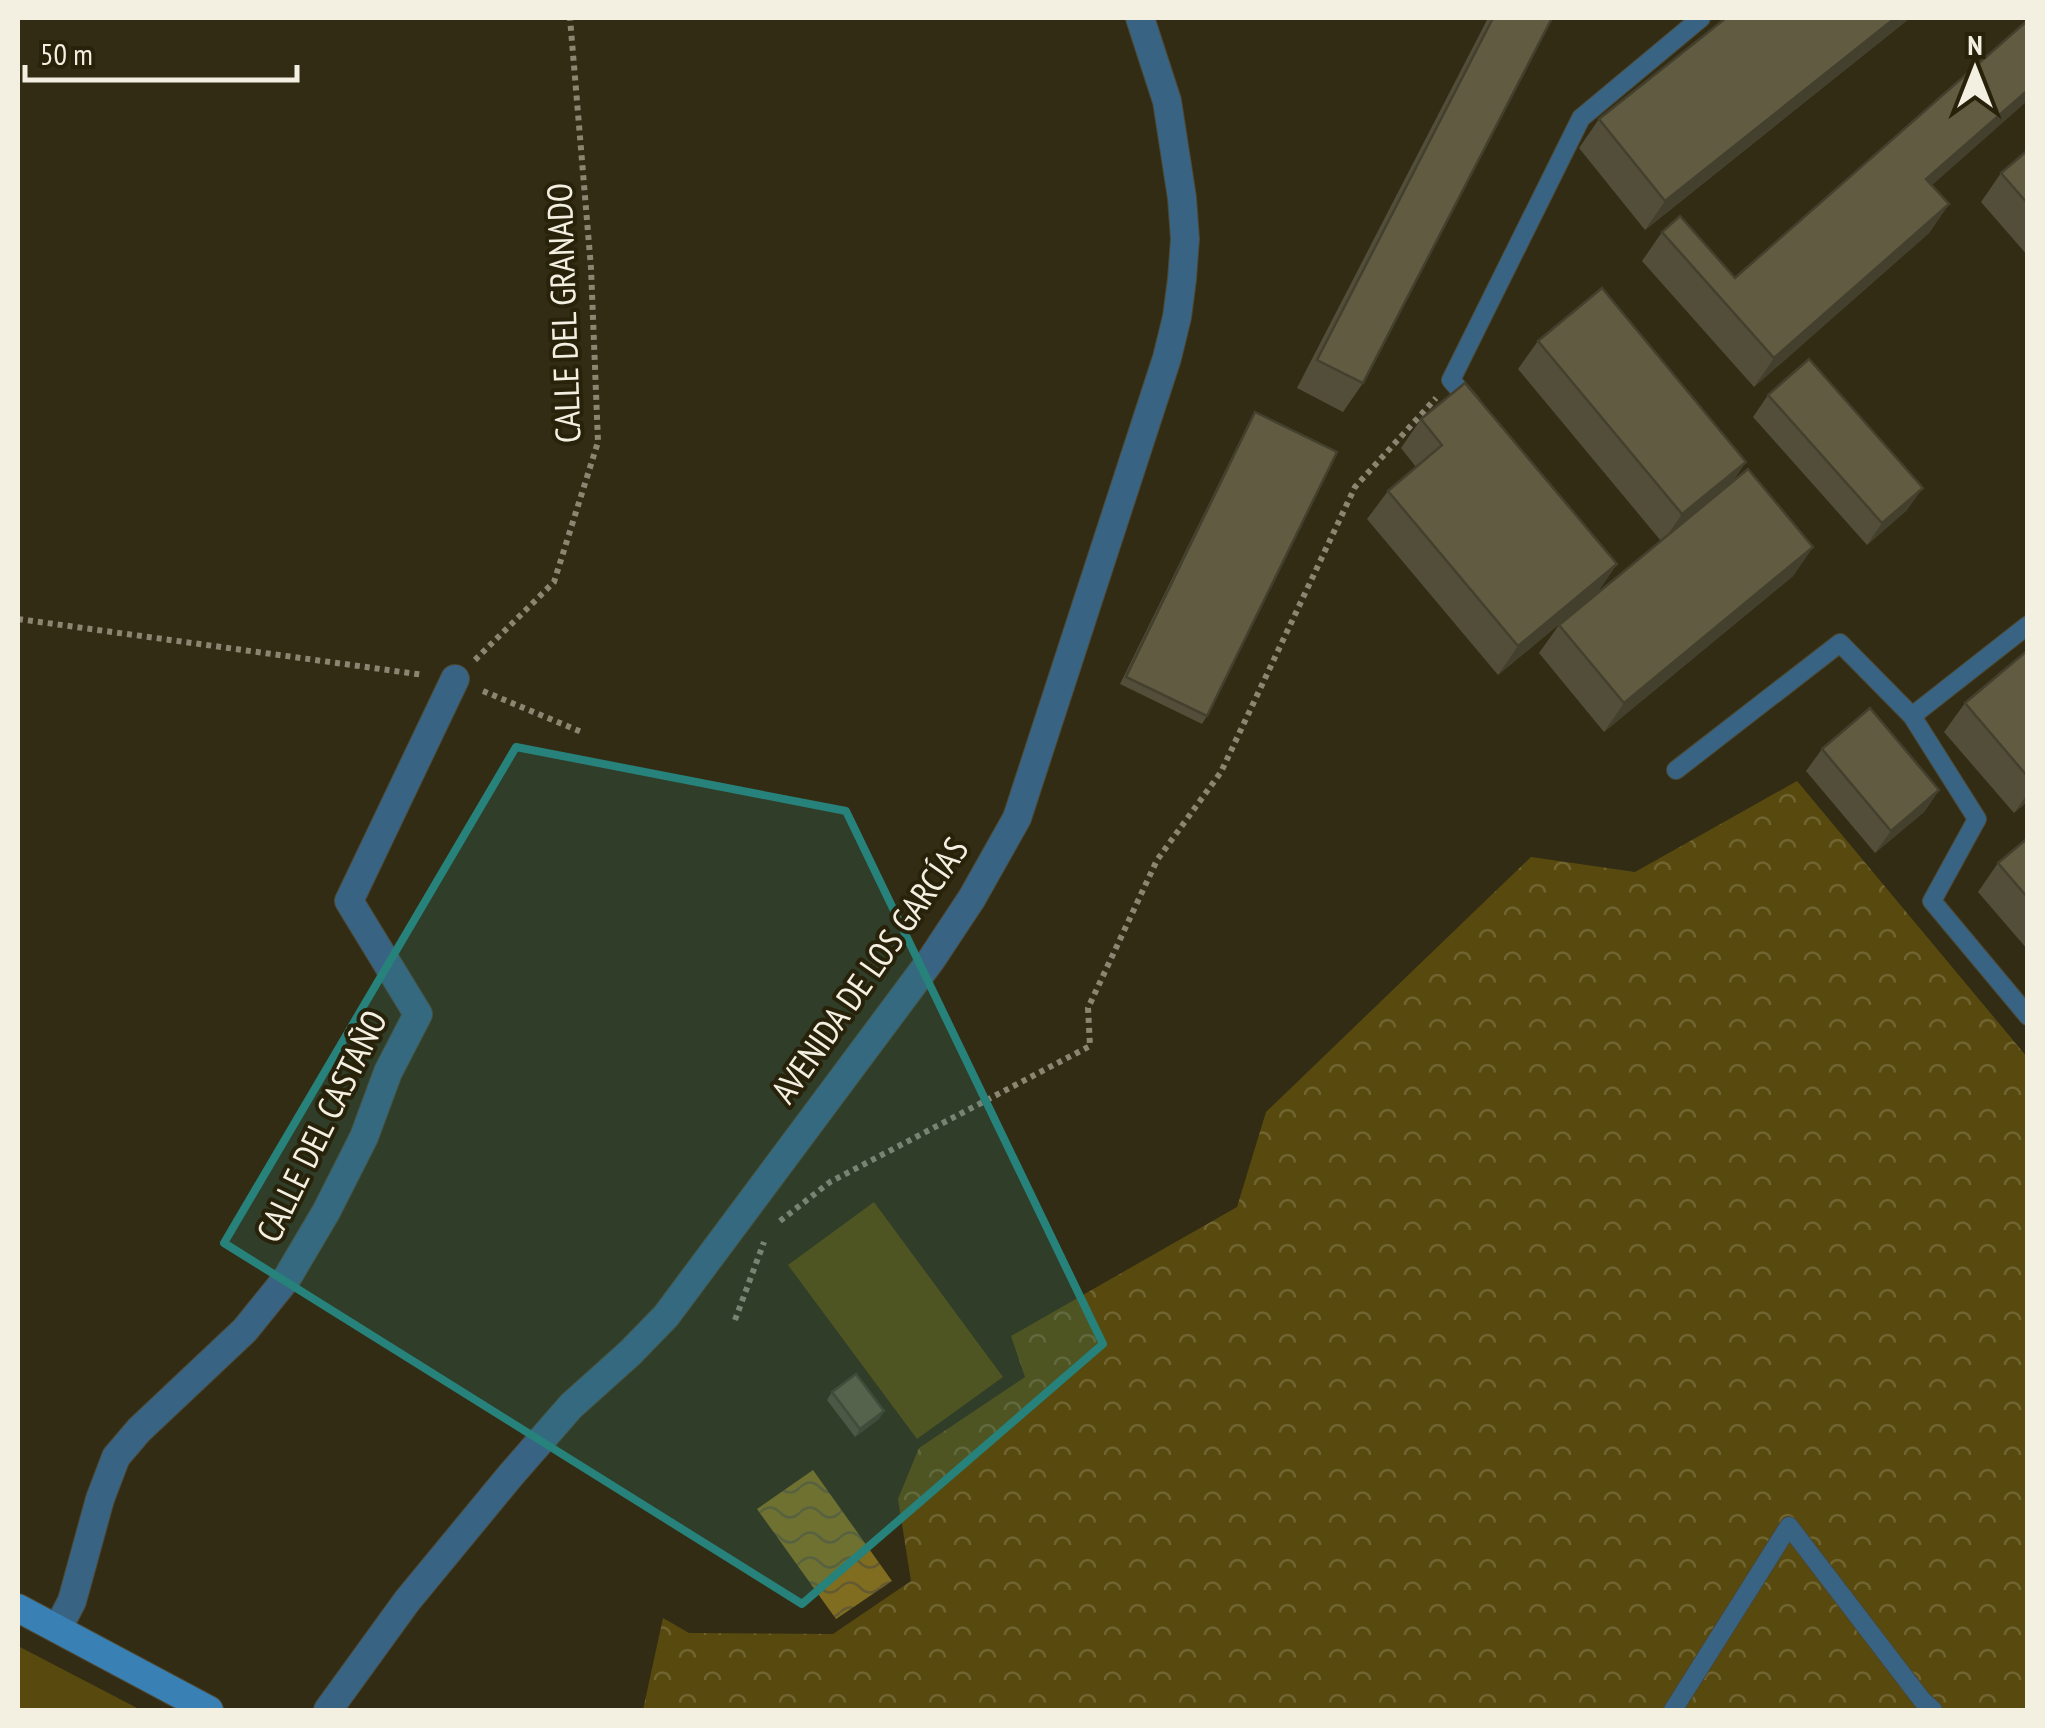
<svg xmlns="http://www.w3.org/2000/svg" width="2045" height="1728" viewBox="0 0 2045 1728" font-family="'PT Sans Narrow',sans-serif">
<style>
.forest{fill:url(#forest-crowns)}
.park{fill:#584a0e}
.water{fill:url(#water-waves)}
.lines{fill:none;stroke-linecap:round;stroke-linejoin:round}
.service-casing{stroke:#4d4731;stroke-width:20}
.minor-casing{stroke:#4d4731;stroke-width:30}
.secondary-casing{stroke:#4d4731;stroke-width:30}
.path{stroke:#8a8672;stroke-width:6;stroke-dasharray:5 5;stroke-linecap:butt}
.service{stroke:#386383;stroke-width:18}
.minor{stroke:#386383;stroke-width:28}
.secondary{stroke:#3981b5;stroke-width:28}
.wall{fill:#534e39}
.shaded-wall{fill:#44402e}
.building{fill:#615b42;stroke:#44402e;stroke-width:2.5}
.marked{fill:#26827a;fill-opacity:0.2;stroke:#26827a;stroke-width:8;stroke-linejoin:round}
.labels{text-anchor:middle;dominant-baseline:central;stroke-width:8;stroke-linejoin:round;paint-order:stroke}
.street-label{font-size:35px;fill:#f3f0e2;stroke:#28220a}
</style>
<defs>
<pattern id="forest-crowns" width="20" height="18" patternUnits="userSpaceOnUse" patternTransform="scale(2.5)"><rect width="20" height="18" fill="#584a0e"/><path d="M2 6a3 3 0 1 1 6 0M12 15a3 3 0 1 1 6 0" fill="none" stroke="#706431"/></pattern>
<pattern id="water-waves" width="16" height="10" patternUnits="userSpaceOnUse" patternTransform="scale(2.5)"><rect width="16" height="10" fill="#806d1f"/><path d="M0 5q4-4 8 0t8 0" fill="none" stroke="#645a32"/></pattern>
</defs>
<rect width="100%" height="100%" fill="#322c14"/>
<path class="forest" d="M1797 781 2027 1057V1710H643L663 1618 689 1633 833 1634 911 1581 898 1499 919 1448 1025 1377 1011 1336 1237 1207 1266 1112 1531 857 1635 872Z"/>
<path class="park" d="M874 1202 1003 1377 917 1439 788 1265Z
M18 1646 141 1710H18Z"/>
<path class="water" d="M813 1470 892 1581 836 1619 757 1509Z"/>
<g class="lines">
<g class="service-casing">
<path id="service" d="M1471 403 1451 380 1581 118 1701 18
M1912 716 2028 625
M1676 770 1840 643 1912 716 1977 819 1932 901 2028 1016
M1673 1710 1789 1526 1922 1700 1933 1710"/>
</g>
<g class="minor-casing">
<path id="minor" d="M58 1628 72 1601 100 1499 116 1457 139 1430 245 1330 287 1278 326 1212 364 1137 388 1072 418 1014 349 901 455 679
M328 1710 407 1601 510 1476 571 1406 630 1353 666 1316 931 960 972 898 1017 818 1167 358 1177 317 1182 279 1185 239 1182 198 1167 101 1140 18"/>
</g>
<g class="secondary-casing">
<path id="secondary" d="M18 1608 209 1710"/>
</g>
<path class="path" d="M18 619 424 675
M475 660 554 582 598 442 591 268 570 18
M483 691 584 733
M780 1221 830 1182 1090 1046 1088 1008 1157 860 1221 772 1355 487 1436 398
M735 1320 764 1242"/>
<use href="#service" class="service"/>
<use href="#minor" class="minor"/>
<use href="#secondary" class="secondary"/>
</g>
<path class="wall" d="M1488 18H1552L1363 383 1343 412 1297 388Z
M1726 18H1910L1645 230 1579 148 1599 119Z
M2028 100 1932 185 1949 204 1929 233 1754 387 1642 261 1662 232 1735 278Z
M2028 150V256L1981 202 2001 173Z
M1538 341 1746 462 1732 482 1813 547 1793 576 1604 732 1539 653 1559 625 1661 541 1518 369Z
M1768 395 1907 510 1867 545 1753 417Z
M1255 412 1207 716 1202 724 1120 684 1250 420Z
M1421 419 1617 564 1597 593 1498 675 1367 519 1388 491 1416 467 1401 448Z
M2028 650V801L2014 813 1944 732 1965 703Z
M1822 749 1939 790 1924 812 1875 853 1806 771Z
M2028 838V950L1978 892 1998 863Z
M832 1392 884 1411 879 1419 855 1437 827 1400Z"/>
<path class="shaded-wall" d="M1895 18H1910L1645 230 1665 201Z
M2028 90V100L1906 208 1926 179Z
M1949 204 1929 233 1754 387 1774 358Z
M1746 462 1726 490 1662 543 1682 514Z
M1923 488 1907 510 1867 545 1882 523Z
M1813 547 1793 576 1604 732 1624 703Z
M1617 564 1597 593 1498 675 1518 646Z
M1939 790 1924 812 1875 853 1891 831Z
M2028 793V801L2014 813Z
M884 1411 879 1419 855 1437 860 1429Z"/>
<path class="building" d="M1493 18H1552L1363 383 1317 360Z
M1726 18H1895L1665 201 1599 119Z
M2028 20V90L1926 179 1949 204 1774 358 1662 232 1680 216 1735 278Z
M2028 150V204L2001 173Z
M1602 288 1746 462 1682 514 1538 341Z
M1809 359 1923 488 1882 523 1768 395Z
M1465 383 1617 564 1518 646 1388 491 1442 445 1421 419Z
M1255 412 1337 452 1207 716 1126 677Z
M1748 469 1813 547 1624 703 1559 625Z
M2028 650V777L1965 703Z
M1870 708 1939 790 1891 831 1822 749Z
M2028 838V898L1998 863Z
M856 1374 884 1411 860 1429 832 1392Z"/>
<path class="marked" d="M516 747 846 811 1103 1344 802 1604 224 1243Z"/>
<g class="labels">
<g class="street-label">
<text transform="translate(563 313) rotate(-92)">CALLE DEL GRANADO</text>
<text transform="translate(869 970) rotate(-55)">AVENIDA DE LOS GARCÍAS</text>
<text transform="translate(321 1126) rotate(-64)">CALLE DEL CASTAÑO</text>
</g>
</g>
<rect width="2045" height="1728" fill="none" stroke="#f3f0e2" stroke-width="40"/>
<g transform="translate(1975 70)" stroke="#28220a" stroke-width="8" paint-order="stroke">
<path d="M0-8L18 38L0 25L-18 38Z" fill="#f3f0e2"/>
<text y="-15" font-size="28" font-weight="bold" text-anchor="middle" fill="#f3f0e2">N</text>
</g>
<path d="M25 65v15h272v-15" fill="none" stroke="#f3f0e2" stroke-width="5"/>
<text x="40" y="65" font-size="30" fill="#f3f0e2" stroke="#28220a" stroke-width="8" paint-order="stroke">50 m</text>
</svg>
